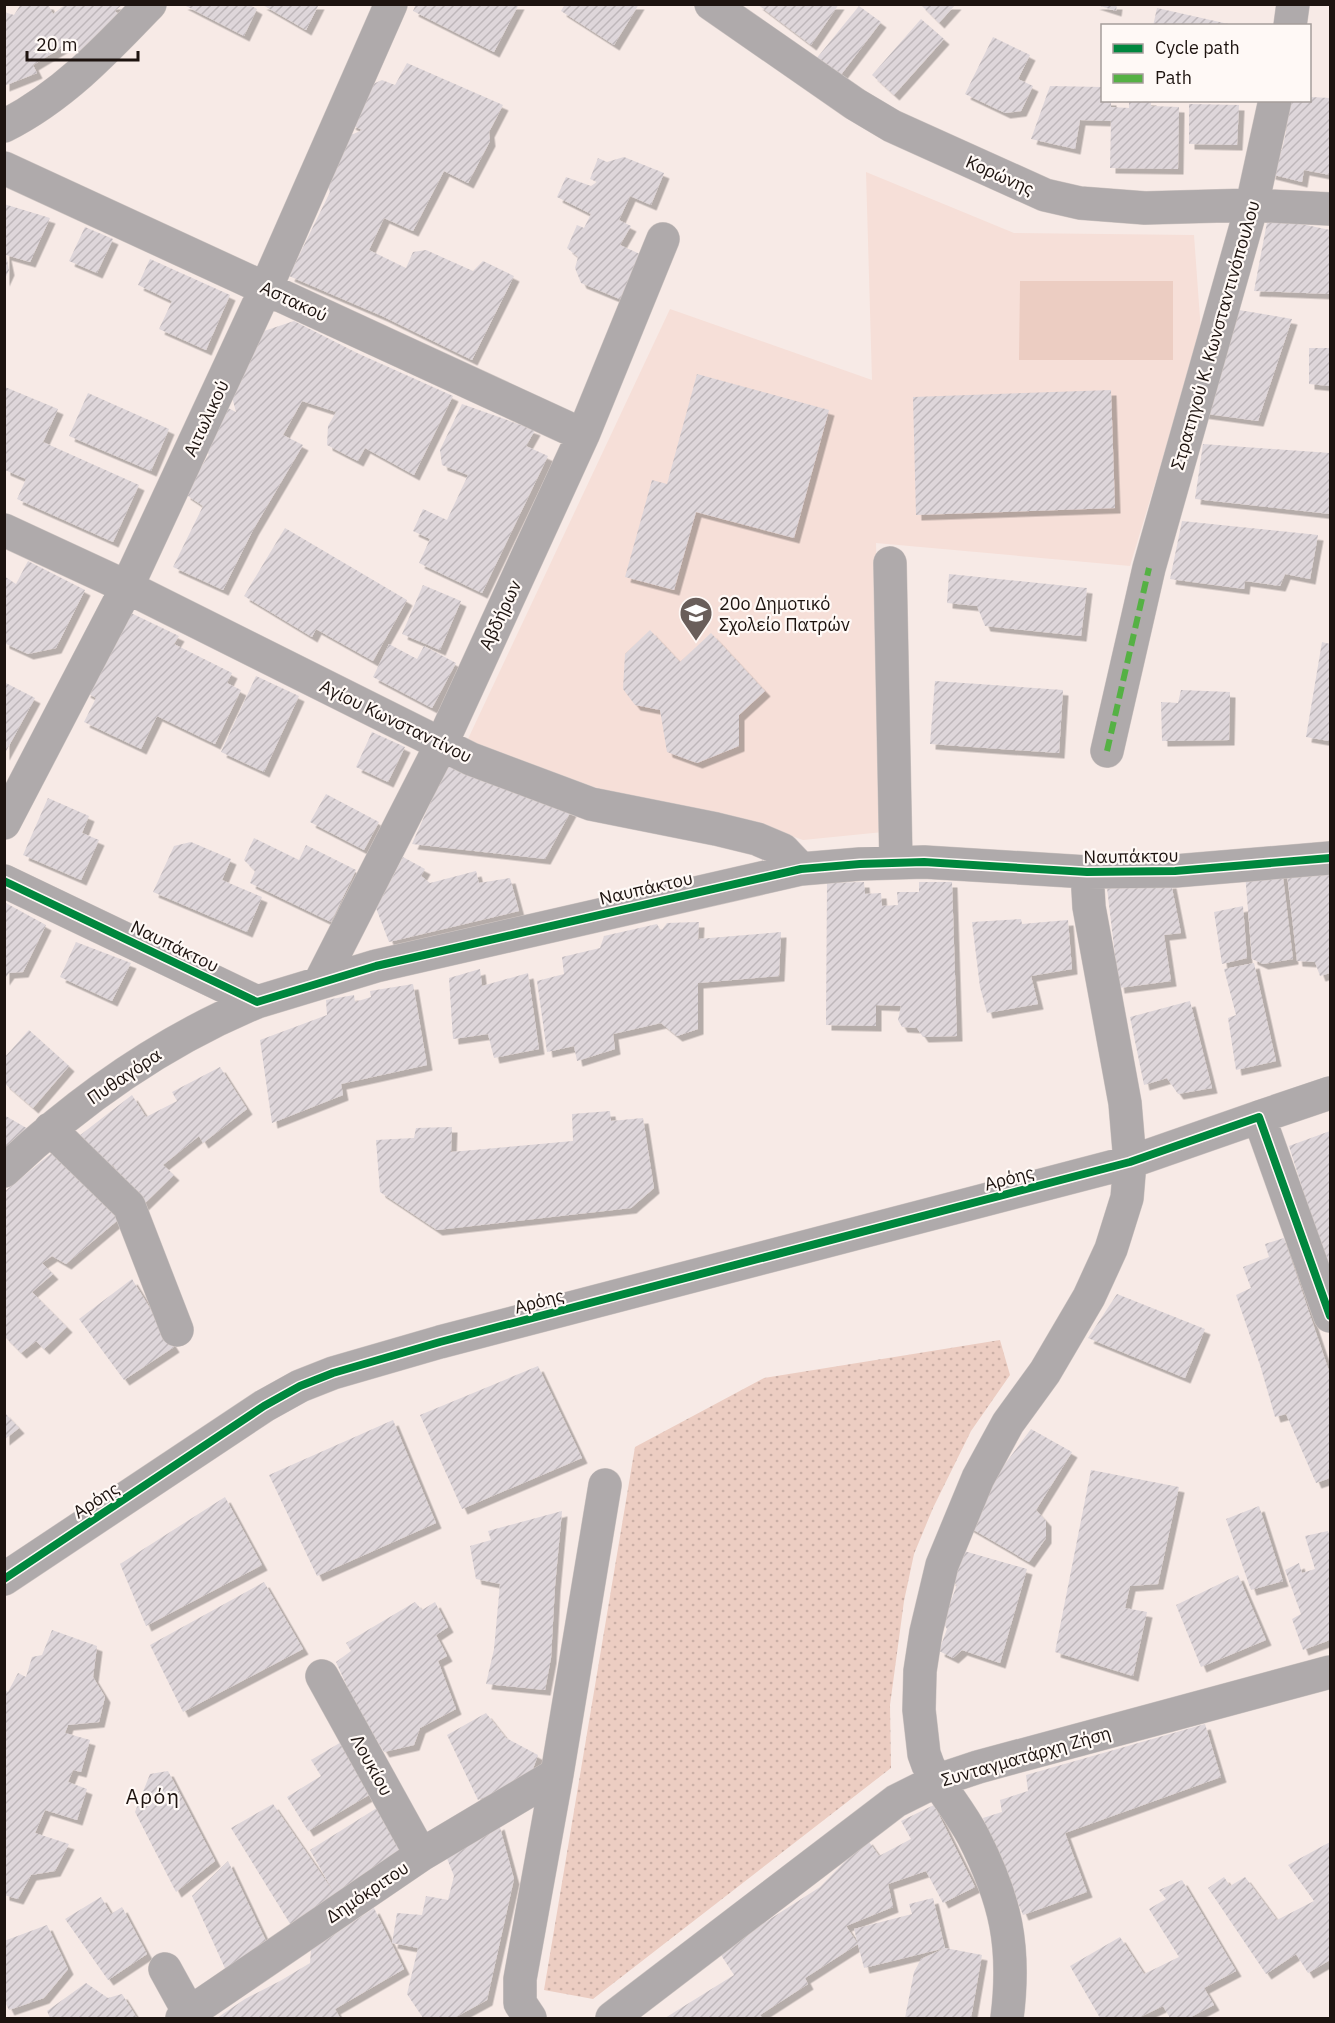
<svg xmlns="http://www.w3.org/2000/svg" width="1335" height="2023" viewBox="0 0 1335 2023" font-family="'IBM Plex Sans',sans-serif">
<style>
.built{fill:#f6dfd8}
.park{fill:url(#park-dots)}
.pitch{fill:#eccdc2}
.building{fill:url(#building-hatch);filter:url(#shadow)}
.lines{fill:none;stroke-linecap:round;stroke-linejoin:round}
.minor-casing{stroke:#d2c8c5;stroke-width:34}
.minor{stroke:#afaaab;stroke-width:33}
.quiet{stroke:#55b144;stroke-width:6;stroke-dasharray:12 6;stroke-linecap:butt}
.cycleway-casing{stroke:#fff9f6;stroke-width:11}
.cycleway{stroke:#00873e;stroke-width:8}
.labels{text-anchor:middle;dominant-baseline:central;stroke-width:4.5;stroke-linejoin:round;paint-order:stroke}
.street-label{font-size:18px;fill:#1d130f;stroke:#fff9f6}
.poi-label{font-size:18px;fill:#1d130f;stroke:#fff9f6;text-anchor:start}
.quarter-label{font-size:21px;letter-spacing:1.5px;fill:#1d130f;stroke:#fff9f6}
</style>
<defs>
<pattern id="park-dots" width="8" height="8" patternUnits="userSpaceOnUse" patternTransform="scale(1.5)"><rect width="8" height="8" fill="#eccdc2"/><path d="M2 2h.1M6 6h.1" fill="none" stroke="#caafa6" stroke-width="1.8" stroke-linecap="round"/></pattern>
<pattern id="building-hatch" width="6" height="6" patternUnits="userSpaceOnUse" patternTransform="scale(1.5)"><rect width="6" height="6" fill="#ded6da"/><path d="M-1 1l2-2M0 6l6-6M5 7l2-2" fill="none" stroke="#beb7ba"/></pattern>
<filter id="shadow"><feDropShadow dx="5.5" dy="5.5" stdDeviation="0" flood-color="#0004"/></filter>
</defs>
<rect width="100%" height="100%" fill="#f7eae6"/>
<path class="built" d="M866 172 1014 233 1194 235 1201 332 1130 566 876 543 883 832 803 840 738 818 605 791 467 741 670 309 872 380Z"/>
<path class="park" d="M1000 1340 1010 1375 971 1431 933 1508 914 1554 904 1601 890 1705 891 1768 593 1999 544 1990 635 1447 764 1378Z"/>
<path class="pitch" d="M1020 281H1173V360H1019Z"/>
<path class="building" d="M21 4H48L53 14 66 4H123L115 11 121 16 83 53 68 44 33 65 37 73 4 86V12L14 15Z
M182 4H248L257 9 244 36Z
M261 4H319L306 30Z
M416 4H519L494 52 413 11Z
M565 4H639L614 45 561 11Z
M757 4H839L811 45Z
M920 4H956L939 23Z
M1094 4H1117L1116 11Z
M859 6 881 22 840 76 816 59Z
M1157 8 1233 25V26H1153Z
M921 19 944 39 894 95 872 75Z
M993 37 1030 55 1018 79 1033 86 1021 111 1005 113 965 94Z
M407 63 503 105 489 132 490 141 468 183 444 171 413 231 384 218 369 250 406 268 413 252 426 250 473 271 483 261 514 276 472 360 382 316 289 276 330 192 327 184 347 137 362 130 350 124 373 84 382 80 395 85Z
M1050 86 1102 87V100H1111V107L1129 108V100H1151V106L1179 107 1178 169 1110 168 1111 121 1080 120 1075 149 1031 139Z
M1310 97 1330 98V175L1304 170 1302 182 1270 174 1273 151 1282 150 1287 127 1278 124 1282 100H1310Z
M1189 104 1239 105 1237 145 1189 144Z
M624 157 664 173 651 205 630 196 619 220 631 226 620 245 642 255 622 300 581 283 575 268 578 257 567 248 577 225 584 228 591 214 557 197 566 177 591 186 597 182 590 179 598 158 607 162Z
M4 204 50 218 30 262 6 255 9 270 4 281Z
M1268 217 1330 230V294L1254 291Z
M85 227 113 239 97 273 69 261Z
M150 259 230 295 206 350 159 329 172 301 138 285Z
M1239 310 1292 319 1258 421 1200 413Z
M294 321 357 353 453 396 414 475 365 448 358 461 327 445 328 426 336 412 302 401 283 435 303 445 253 530 223 590 173 567 203 506 185 494 209 454 203 448 224 406 236 412 230 389 258 333Z
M1309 348H1330V386L1309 384Z
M697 374 829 410 794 538 696 512 674 590 625 577 652 480 667 484Z
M5 387 58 409 43 442 139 485 113 542 17 499 26 479 5 470Z
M1111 390 1115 508 916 515 913 397Z
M88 393 169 429 151 471 69 436Z
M462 404 535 430 526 446 548 456 482 593 419 563 430 539 413 531 423 509 447 520 468 475 442 465 440 450Z
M1203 444 1330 453V514L1195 499Z
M1182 521 1318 535 1310 579 1285 574 1280 586 1245 581 1244 589 1170 579Z
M285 528 407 600 373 661 316 629 312 637 244 596Z
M28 561 85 590 56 648 28 654 4 643V576L16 584Z
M949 574 1087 588 1081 636 985 626 977 606 947 603Z
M423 585 461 601 440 650 402 634Z
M131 613 179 636 174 644 232 673 227 683 241 690 215 744 157 716 141 749 84 722 96 698 85 692Z
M650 630 680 662 711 633 765 691 739 715V746L697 763 667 752 660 710 635 705 623 689 625 654Z
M1322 642 1330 644V735L1329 741 1306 737Z
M389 644 417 659 424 646 456 663 432 708 373 677Z
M256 676 299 696 264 772 221 752Z
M935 681 1063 690 1059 753 930 744Z
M4 682 35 698 4 755Z
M1181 690 1230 692 1229 740 1162 741 1161 702 1178 703Z
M372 732 405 747 388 782 356 767Z
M447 765 571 811 545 859 412 844Z
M326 794 379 822 364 850 310 822Z
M48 798 89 816 82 833 99 840 81 880 23 855Z
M254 838 299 860 306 845 356 870 331 922 250 883 255 871 244 860Z
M191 842 231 859 222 880 262 897 247 932 153 892 174 846Z
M403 857 425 869 421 876 430 883 476 871 479 883 510 878 519 911 389 942 376 908Z
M1282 869 1293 959 1263 964 1252 959 1245 873Z
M1328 869 1330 877V973L1320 976 1315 962 1297 961 1287 874Z
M864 882 865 894 881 893 882 906 898 905 897 892H919V882H952L957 1036 923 1037 917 1028 902 1027 898 1020 901 1006 876 1005V1026L826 1025 827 883Z
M1171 883 1181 933 1164 935 1171 981 1119 988 1107 888Z
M4 902 46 925 23 972 9 973 4 980Z
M1243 906 1247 958 1222 964 1214 912Z
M1021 919 1022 924 1068 920 1072 969 1031 976 1038 1004 987 1013 980 987 972 922Z
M699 922 698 939 781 932 779 976 698 983V1029L677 1036 661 1023 613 1034 615 1049 577 1061 574 1046 547 1052 537 981 564 974 562 957 600 948 604 936 657 924 661 931 667 923Z
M76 942 131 963 112 1001 60 977Z
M1254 963 1276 1061 1236 1070 1228 1018 1236 1015 1224 969Z
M480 969 482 986 528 973 539 1049 494 1058 488 1034 453 1039 449 978Z
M413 984 427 1065 341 1084 343 1095 272 1123 260 1040 327 1015 326 1000 354 995 355 1002 371 997 370 991Z
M1190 1001 1212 1088 1178 1094 1167 1078 1144 1085 1130 1017Z
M29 1030 69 1066 33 1108 4 1083V1058Z
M220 1067 247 1109 203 1143 199 1136 163 1165 174 1175 140 1208 113 1165 102 1169 79 1136 132 1095 146 1117 177 1101 172 1092Z
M610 1111 611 1121 643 1118 654 1188 631 1208 437 1230 380 1192 376 1140 414 1138 416 1128 452 1127 451 1152 573 1141 572 1114Z
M4 1115 30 1130 4 1151Z
M1330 1131V1276L1289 1146Z
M59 1147 125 1214 66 1264 52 1256 42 1263 53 1274 32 1292 67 1327 44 1349 36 1341 21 1353 4 1336V1192Z
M1284 1238 1330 1374V1478L1316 1483 1286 1414 1275 1417 1260 1365 1236 1295 1251 1288 1243 1267 1269 1257 1265 1244Z
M132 1279 174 1347 124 1380 79 1319Z
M1117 1294 1205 1329 1185 1378 1088 1338Z
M538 1366 582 1458 462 1509 420 1415Z
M4 1412 19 1428 4 1440Z
M393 1420 436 1523 317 1576 269 1475Z
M1031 1429 1072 1452 1036 1510 1046 1521V1538L1029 1562 967 1526 999 1472Z
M1091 1470 1179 1487 1158 1584 1130 1586 1125 1608 1147 1612 1133 1676 1055 1652Z
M225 1497 262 1565 146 1626 120 1564Z
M1259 1506 1283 1581 1251 1590 1226 1519Z
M562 1511 555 1586 551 1658 545 1690 486 1684 494 1649 500 1584 476 1579 470 1546 491 1540 488 1531Z
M1328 1531 1330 1538V1640L1303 1650 1292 1619 1301 1614 1285 1570 1299 1563 1302 1573 1315 1569 1305 1536Z
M957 1549 1027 1569 1000 1663 962 1650 953 1658 939 1651 947 1629 943 1622 957 1585 950 1580Z
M1238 1575 1266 1640 1201 1667 1176 1605Z
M264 1582 303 1649 183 1712 150 1645Z
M415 1602 422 1610 435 1602 448 1627 436 1635 447 1656 438 1661 456 1709 420 1728 414 1745 384 1752 356 1706 336 1662 351 1651 346 1643Z
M52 1630 97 1646 93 1677 105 1697 99 1722 68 1725 65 1733 90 1740 81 1772 73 1770 68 1782 87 1789 77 1820 45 1810 35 1833 69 1844 55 1871 31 1875 18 1899 4 1895V1690L8 1692 18 1673 26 1677 32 1657 42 1655Z
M486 1713 506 1738 538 1755 530 1777 478 1800 447 1735Z
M1205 1724 1221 1777 1065 1833 1087 1892 1023 1915 983 1818 1002 1812 1000 1800 1028 1791 1026 1775Z
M343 1741 374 1792 308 1831 287 1797 321 1776 311 1760Z
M168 1771 215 1861 176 1892 135 1812 150 1774Z
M273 1804 333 1891 310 1850 380 1806 409 1847 292 1927 231 1828Z
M934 1805 975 1887 943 1903 926 1871 888 1884 893 1907 846 1926 858 1944 805 1978 808 1984 760 2015 762 2018H665L734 1975 719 1952 820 1887 867 1839 879 1856 911 1839 901 1821Z
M499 1824 514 1879 487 2000 454 2018H423L407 1994 418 1948 392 1943 397 1913 422 1915 426 1896 448 1900 454 1876 446 1856Z
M1330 1842V1960L1308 1973 1296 1954 1266 1974 1208 1888 1224 1877 1230 1886 1245 1877 1277 1920 1314 1901 1288 1865Z
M228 1861 268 1945 229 1977 192 1896Z
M1182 1880 1236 1971 1204 1988 1214 2005 1189 2018H1170L1163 2006 1138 2018H1100L1070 1966 1120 1937 1144 1974 1179 1957 1149 1909 1166 1899 1159 1890Z
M101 1897 111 1914 122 1907 147 1954 108 1980 65 1919Z
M933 1898 945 1948 982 1955 971 2018H905L914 1972 921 1959 945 1948 864 1968 854 1929 912 1914 909 1904Z
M374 1908 404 1969 335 2009 340 2018H217L245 1999 280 1981 310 1963 311 1950Z
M47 1925 68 1969 44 1998 9 2010 4 2000V1941Z
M86 1983 108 1998 122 1994 137 2018H50L47 2011Z"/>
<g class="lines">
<g class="minor-casing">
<path id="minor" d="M711 4 855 104 892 126 1045 195 1080 203 1145 208 1252 205 1330 209
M1290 26 1293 4
M4 126C62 97 106 50 150 4
M4 168 583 435
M4 530 127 587 471 759 591 804 716 829 757 839 783 850 801 869
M890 563 896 863
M1107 751 1149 568 1252 205 1275 100
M4 823 127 587 266 288 391 4
M4 881 257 1002 376 966 801 869 860 864 924 862 1087 872 1175 871 1330 858
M320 982 441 745 583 435 663 239
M1259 1117 1330 1093
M50 1129 129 1206 177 1330
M4 1171C78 1101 163 1041 257 1002
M4 1579 264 1406 300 1386 333 1373 440 1342 1130 1162 1259 1117 1330 1316
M322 1676 421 1855
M165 1969 192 2018
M182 2018 421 1855 557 1774
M530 2018 520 2003V1979L557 1774 605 1485
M612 2018 896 1801 936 1781 978 1767 1330 1672
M1007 2018C1016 1947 1006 1900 973 1836 960 1811 941 1790 928 1765L924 1754 919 1710 920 1671 926 1632 942 1565 978 1478 1008 1423 1045 1372 1089 1297 1111 1249 1127 1198 1130 1162 1125 1103 1089 907 1087 872"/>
</g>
<use href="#minor" class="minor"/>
<path class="quiet" d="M1107 751 1149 568"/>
<g class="cycleway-casing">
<path id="cycleway" d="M4 881 257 1002 376 966 801 869 860 864 924 862 1087 872 1175 871 1330 858
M4 1579 264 1406 300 1386 333 1373 440 1342 1130 1162 1259 1117 1330 1316"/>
</g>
<use href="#cycleway" class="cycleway"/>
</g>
<defs>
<g id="school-pin" transform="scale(1.725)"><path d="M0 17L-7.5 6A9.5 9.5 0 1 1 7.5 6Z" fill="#695e5a" stroke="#fff9f6"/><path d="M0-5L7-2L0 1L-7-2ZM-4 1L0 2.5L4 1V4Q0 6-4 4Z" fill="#fff"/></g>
</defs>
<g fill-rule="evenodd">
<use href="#school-pin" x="696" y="613"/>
</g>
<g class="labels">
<g class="street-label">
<text transform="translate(1000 175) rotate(24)">Κορώνης</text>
<text transform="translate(294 301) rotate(25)">Αστακού</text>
<text transform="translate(1215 335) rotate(-74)">Στρατηγού Κ. Κωνσταντινόπουλου</text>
<text transform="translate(206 418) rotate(-65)">Αιτωλικού</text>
<text transform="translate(500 615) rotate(-65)">Αβδήρων</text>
<text transform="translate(396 721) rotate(26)">Αγίου Κωνσταντίνου</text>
<text transform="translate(1131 856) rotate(-1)">Ναυπάκτου</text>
<text transform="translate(646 888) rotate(-13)">Ναυπάκτου</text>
<text transform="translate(175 946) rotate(26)">Ναυπάκτου</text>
<text transform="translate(124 1076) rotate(-34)">Πυθαγόρα</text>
<text transform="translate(1009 1178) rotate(-15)">Αρόης</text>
<text transform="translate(539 1301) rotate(-15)">Αρόης</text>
<text transform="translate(96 1500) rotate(-33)">Αρόης</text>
<text transform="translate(1026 1756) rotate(-16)">Συνταγματάρχη Ζήση</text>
<text transform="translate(372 1765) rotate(61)">Λουκίου</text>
<text transform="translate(367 1892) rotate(-34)">Δημόκριτου</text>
</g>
<g class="poi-label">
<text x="719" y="603">20ο Δημοτικό<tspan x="719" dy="21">Σχολείο Πατρών</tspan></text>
</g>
<g class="quarter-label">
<text x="153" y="1796">Αρόη</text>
</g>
</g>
<rect width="1335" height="2023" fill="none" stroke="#1d130f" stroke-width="12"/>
<rect x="1101" y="24" width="210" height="78" fill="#fff9f6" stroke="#a59d9a" stroke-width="1.5"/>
<rect x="1113" y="44" width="30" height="9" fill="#00873e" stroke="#a59d9a" stroke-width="1.5"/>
<text x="1155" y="54" font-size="18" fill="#1d130f">Cycle path</text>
<rect x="1113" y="74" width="30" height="9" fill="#55b144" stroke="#a59d9a" stroke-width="1.5"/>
<text x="1155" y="84" font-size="18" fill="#1d130f">Path</text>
<path d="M27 51v9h111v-9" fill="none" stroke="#1d130f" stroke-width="3"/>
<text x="36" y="51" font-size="18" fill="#1d130f" stroke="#fff9f6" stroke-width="4.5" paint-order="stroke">20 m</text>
</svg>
